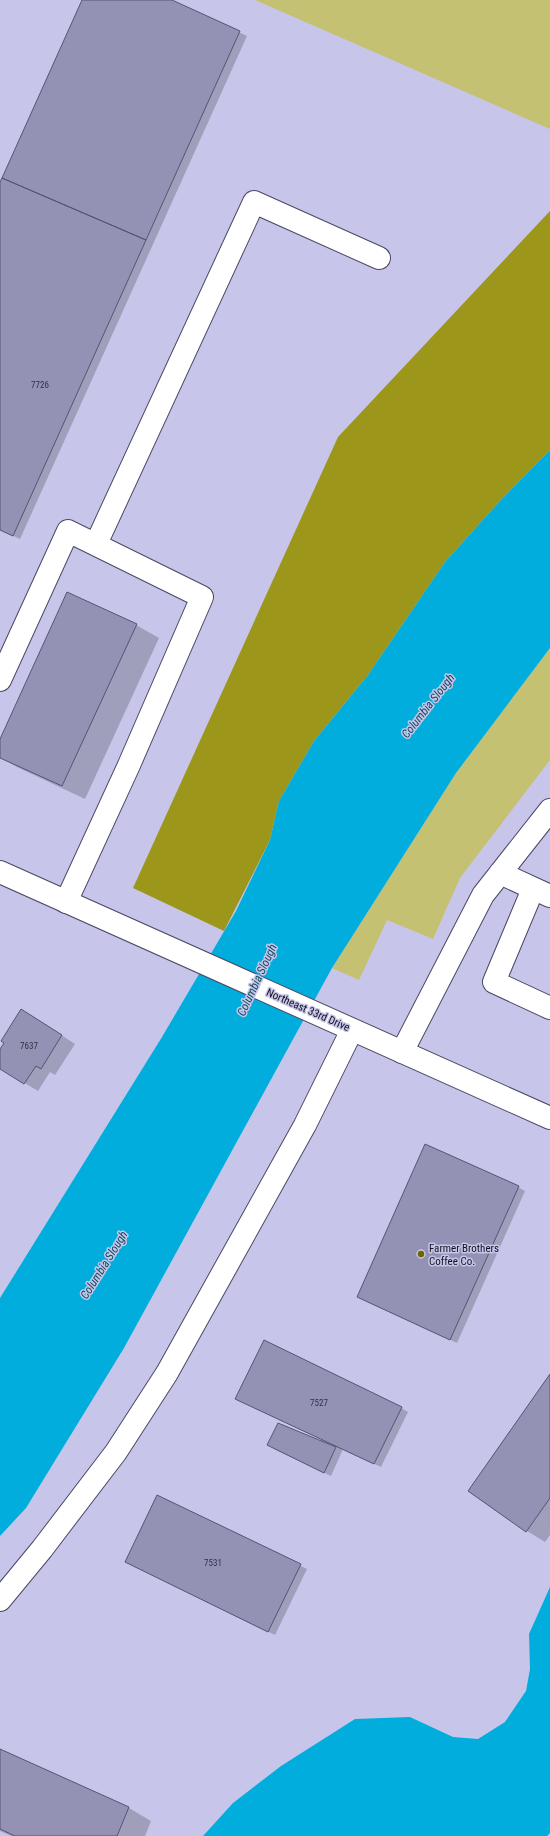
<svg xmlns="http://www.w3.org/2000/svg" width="550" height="1836" viewBox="0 0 550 1836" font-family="'Roboto Condensed',sans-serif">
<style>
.green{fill:#c4c173}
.forest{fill:#9c961a}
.water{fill:#01addd}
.shadow{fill:#0003}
.building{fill:#9392b4;stroke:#555473}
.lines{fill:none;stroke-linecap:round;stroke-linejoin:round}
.minor-casing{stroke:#4a4866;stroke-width:24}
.major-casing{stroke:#4a4866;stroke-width:24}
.minor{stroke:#fff;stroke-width:22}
.major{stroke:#fff;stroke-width:22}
.poi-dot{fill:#6c6700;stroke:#c7c6ea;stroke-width:1.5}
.labels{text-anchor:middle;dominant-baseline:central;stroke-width:3;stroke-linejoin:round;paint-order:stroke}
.number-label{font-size:9px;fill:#323042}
.street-label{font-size:11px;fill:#11101c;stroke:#c7c6ea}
.poi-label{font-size:11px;fill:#11101c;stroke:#c7c6ea;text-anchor:start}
.water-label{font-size:12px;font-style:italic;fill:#10495d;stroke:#c7c6ea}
</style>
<rect width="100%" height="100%" fill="#c7c6ea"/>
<path class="green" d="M255 0H550V129Z
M550 648V760L460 878 433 939 387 920 359 980 332 968 456 773Z"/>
<path class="forest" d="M550 211V450L499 502 445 562 368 675 314 741 279 801 270 840 224 931 133 888 338 437Z"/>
<path class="water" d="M550 450V648L456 773 332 968 124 1348 26 1508 0 1536V1298L162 1037 236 911 270 840 279 801 314 741 368 675 445 562 499 502Z
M550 1587V1833L547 1836H203L233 1803 281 1766 355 1719 410 1717 453 1737 478 1739 505 1722 526 1691 530 1669 529 1634Z"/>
<path class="shadow" d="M83 0H169L247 36 20 539 0 530V184Z
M136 625 159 638 85 799 17 767 0 757V741Z
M35 1018 75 1044 55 1075 50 1072 38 1091 0 1068V1051Z
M518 1187 525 1191 457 1343 358 1297Z
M550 1375V1535L545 1542 527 1531 469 1490Z
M243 1402 401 1408 408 1412 381 1467 343 1449 331 1476 274 1449 322 1440Z
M158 1496 307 1569 275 1635 133 1566Z
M0 1750 129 1808 151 1821 145 1836H11L0 1831Z"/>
<path class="building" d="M82 0H172L240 31 146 240 2 178Z
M2 178 146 240 13 536 0 530V182Z
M67 592 137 624 62 786 0 758V739Z
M21 1009 62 1035 41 1069 36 1066 24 1084 0 1069V1049L4 1043 1 1041Z
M425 1144 519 1186 450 1340 357 1297Z
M264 1340 402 1407 374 1464 235 1399Z
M550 1374V1498L526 1532 468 1491Z
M278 1423 336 1447 324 1473 267 1445Z
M157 1495 301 1564 268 1632 125 1562Z
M0 1749 129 1807 117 1836H15L0 1829Z"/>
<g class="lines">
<g class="minor-casing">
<path id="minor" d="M96 544 254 202 379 258
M0 680 68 531 202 597 129 765 66 902
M500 873 550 896
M533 889 494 982 550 1008
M402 1052 483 895 550 810
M0 1600 42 1549 116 1452 167 1373 305 1125 352 1030"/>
</g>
<g class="major-casing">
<path id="major" d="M0 872 550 1118"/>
</g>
<use href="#minor" class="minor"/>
<use href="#major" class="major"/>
</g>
<circle class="poi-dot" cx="421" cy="1254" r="4"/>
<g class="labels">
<g class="number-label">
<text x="40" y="385">7726</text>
<text x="29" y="1046">7637</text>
<text x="319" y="1403">7527</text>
<text x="213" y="1563">7531</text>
</g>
<g class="street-label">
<text transform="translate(308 1010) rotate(24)">Northeast 33rd Drive</text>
</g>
<g class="poi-label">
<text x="429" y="1248">Farmer Brothers<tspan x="429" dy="13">Coffee Co.</tspan></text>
</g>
<g class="water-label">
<text transform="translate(428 706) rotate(-52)">Columbia Slough</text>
<text transform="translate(257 980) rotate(-65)">Columbia Slough</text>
<text transform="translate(104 1265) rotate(-58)">Columbia Slough</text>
</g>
</g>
</svg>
